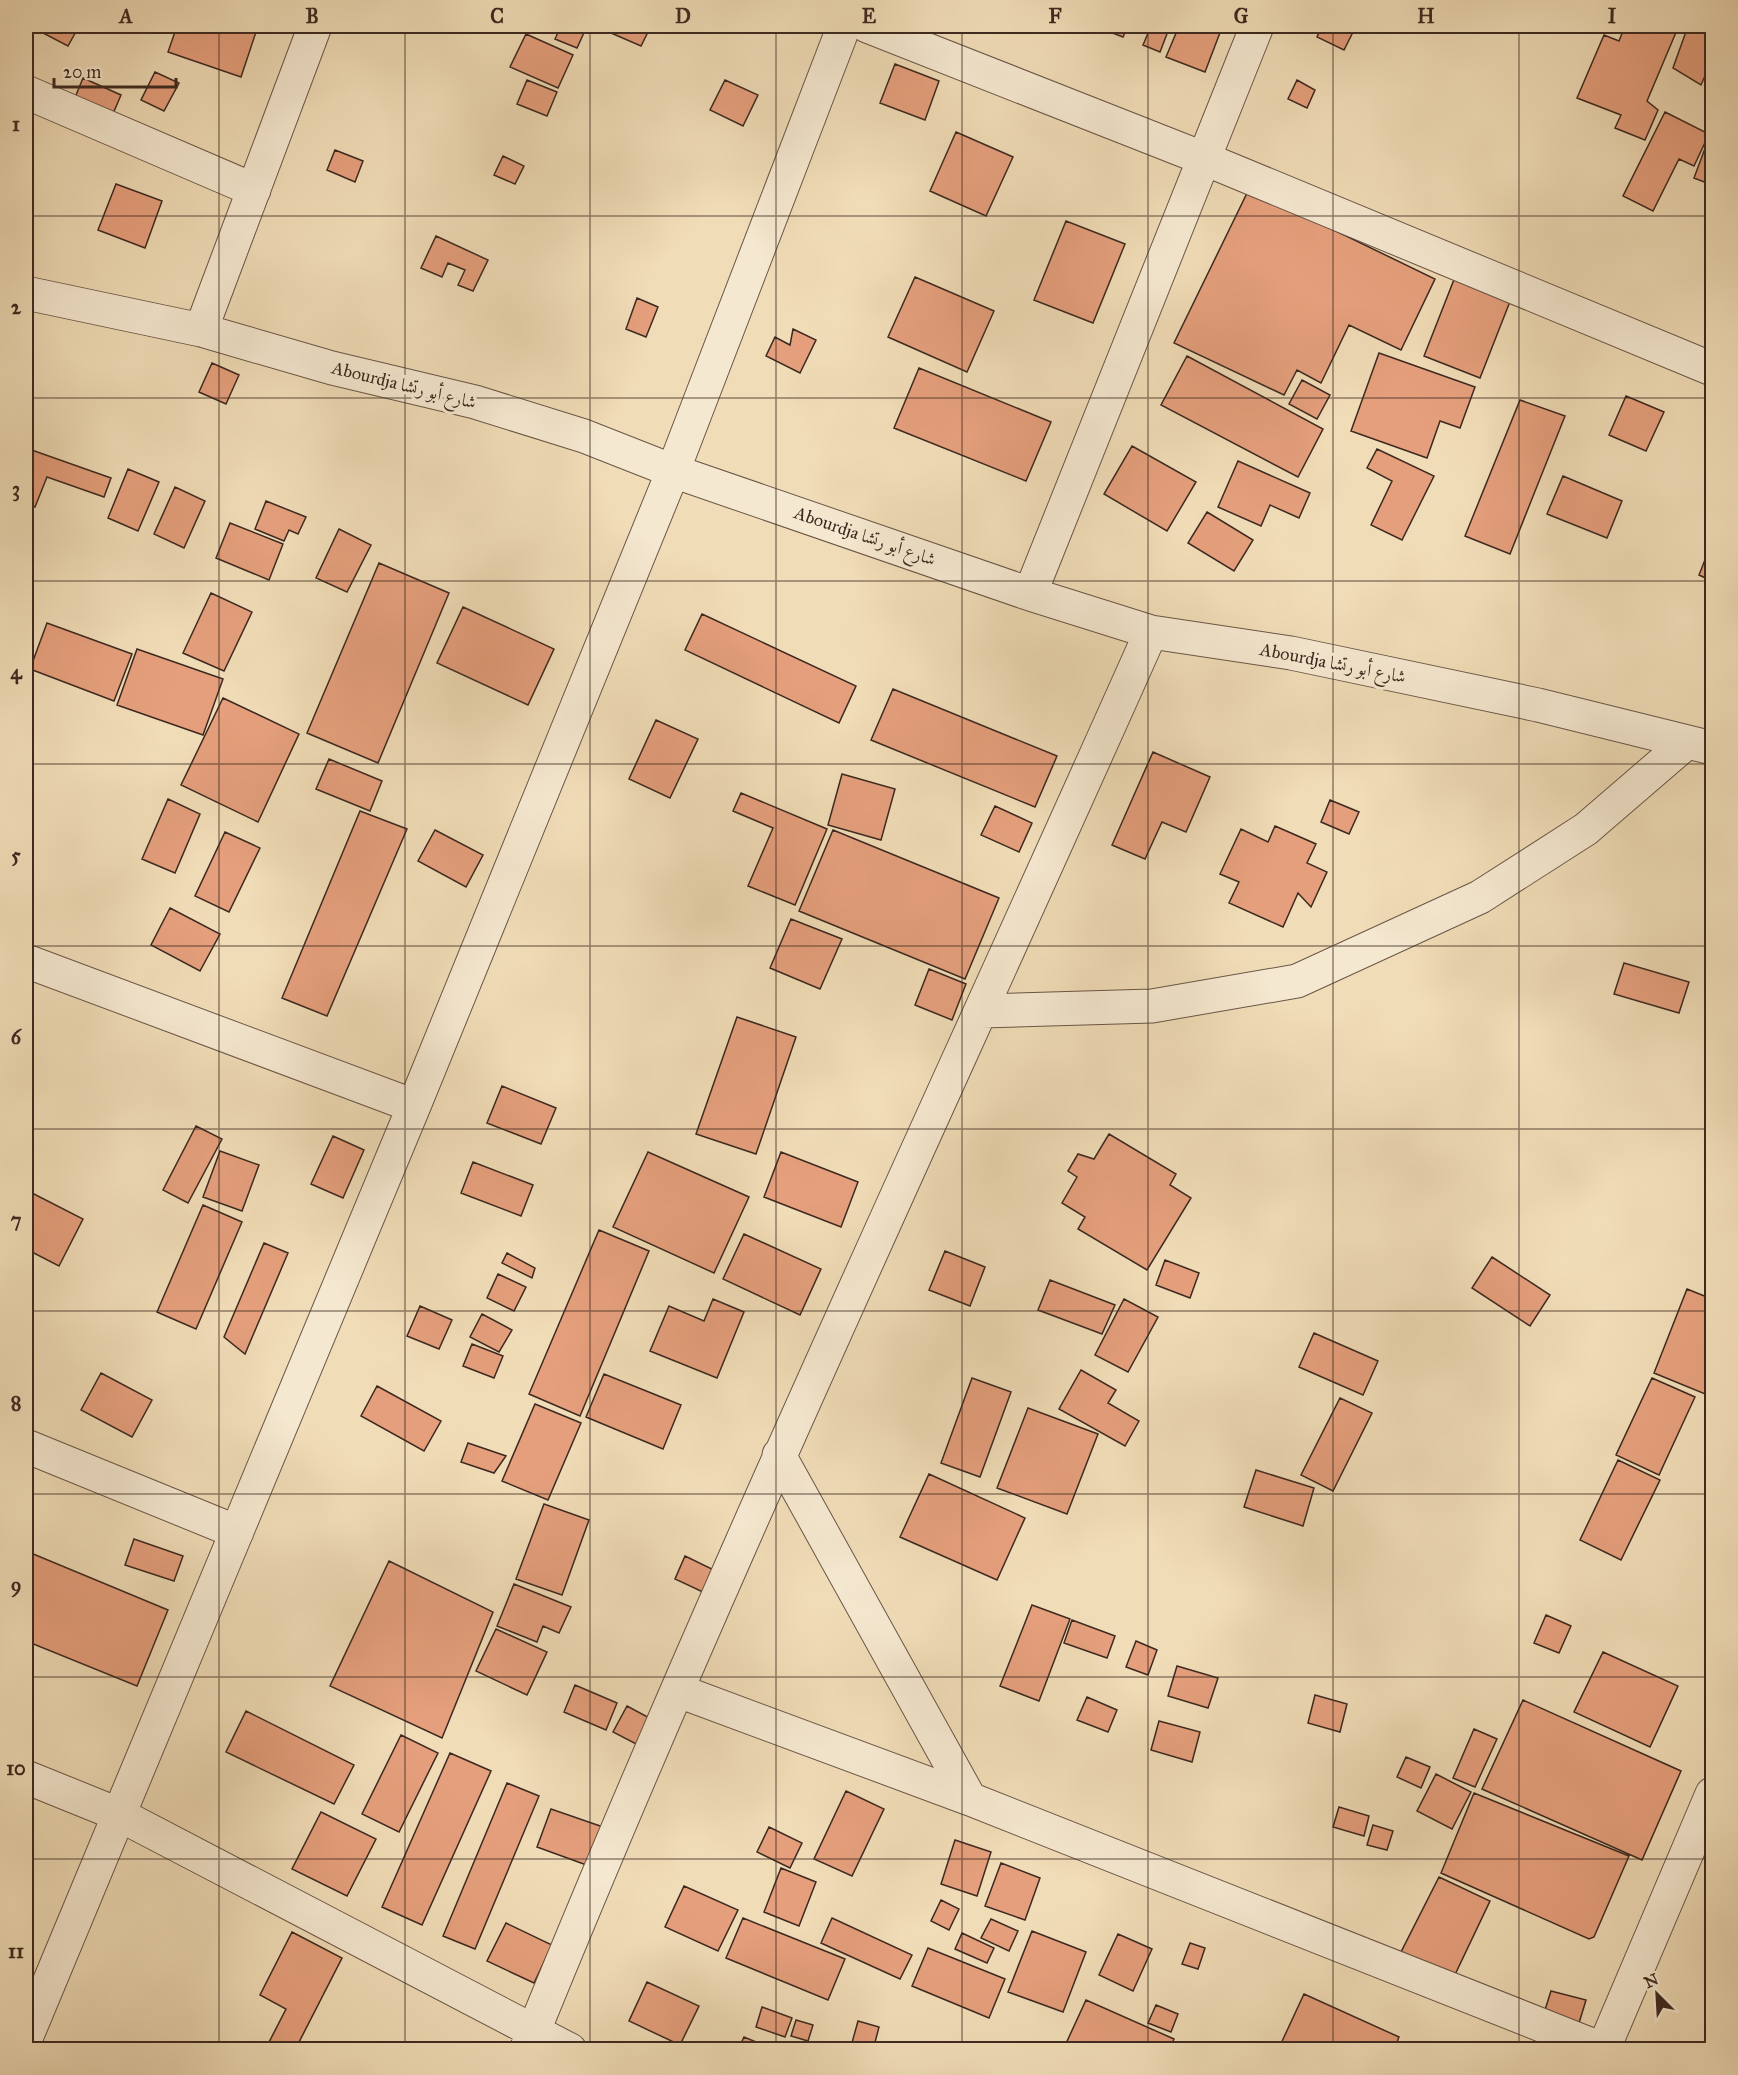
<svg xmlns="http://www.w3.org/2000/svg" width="1738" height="2075" viewBox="0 0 1738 2075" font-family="'IM FELL Great Primer',Amiri,serif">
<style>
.building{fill:#e59f7c;stroke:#3d2920;stroke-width:1.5}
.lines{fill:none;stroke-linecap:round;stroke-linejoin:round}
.street-casing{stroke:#6a5646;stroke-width:35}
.street{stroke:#f5e8d0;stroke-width:33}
.grid{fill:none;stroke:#3d2920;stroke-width:1.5;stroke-opacity:0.55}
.labels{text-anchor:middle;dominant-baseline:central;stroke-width:6;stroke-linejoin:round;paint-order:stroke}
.street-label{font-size:18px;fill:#3d2920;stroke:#f5e8d0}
.neatline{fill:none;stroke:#3d2920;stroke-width:2}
.grid-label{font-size:20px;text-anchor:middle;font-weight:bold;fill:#3d2920}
</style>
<rect width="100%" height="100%" fill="#f0dcb7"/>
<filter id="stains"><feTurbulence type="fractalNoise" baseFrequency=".00333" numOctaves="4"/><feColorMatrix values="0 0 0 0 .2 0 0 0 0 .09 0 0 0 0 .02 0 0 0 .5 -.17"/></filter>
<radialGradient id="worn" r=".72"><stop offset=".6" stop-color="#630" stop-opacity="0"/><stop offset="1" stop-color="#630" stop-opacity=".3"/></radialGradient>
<path class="building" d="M45 26H79L68 46 41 32Z
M177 26H258L241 77 168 52Z
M561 26H587L577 48 555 39Z
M595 26H651L641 46Z
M1094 26H1128L1123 37Z
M1151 26H1170L1160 52 1143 45Z
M1179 26H1208L1221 30 1205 72 1166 57Z
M1322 26H1356L1344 50 1317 37Z
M1625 26H1666L1677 30 1647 101 1658 110 1645 140 1615 128 1621 115 1577 98 1604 35 1619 41Z
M1688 26H1712V60L1701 85 1673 68Z
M526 34 573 55 558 88 510 67Z
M895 64 939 81 925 120 880 103Z
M155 72 179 83 164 111 141 100Z
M83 78 121 95 112 116 74 100Z
M527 80 557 92 547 116 517 104Z
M725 80 758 95 743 126 710 110Z
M1297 80 1315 90 1307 108 1288 99Z
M1665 112 1709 134 1694 166 1679 159 1653 211 1623 196Z
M956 132 1013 157 986 216 930 191Z
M1707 143 1712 145V185L1694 178Z
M335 150 363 161 355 182 327 170Z
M503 156 524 166 515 184 494 175Z
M116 184 162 201 145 248 98 230Z
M1249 189 1435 279 1401 350 1349 325 1321 383 1297 370 1284 395 1174 343Z
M1066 221 1125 244 1093 323 1034 300Z
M436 236 488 260 473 291 458 285 465 270 448 263 442 277 421 268Z
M915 277 994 311 967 372 888 337Z
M1455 277 1511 299 1480 378 1424 356Z
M637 298 658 307 646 337 626 329Z
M793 329 816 340 800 373 766 356 775 337 790 345Z
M1379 353 1475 387 1460 428 1440 421 1427 458 1351 431Z
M1187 356 1323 429 1298 477 1161 405Z
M212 363 239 375 226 404 199 392Z
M919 368 1051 422 1026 481 894 428Z
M1302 380 1330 395 1317 419 1289 404Z
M1626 396 1664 412 1646 451 1609 435Z
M1520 400 1565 416 1510 554 1465 536Z
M1132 446 1196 482 1167 531 1104 494Z
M26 448 111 478 104 497 47 477 35 507 26 503Z
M1377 449 1434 476 1402 540 1371 525 1392 481 1367 468Z
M1238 461 1310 493 1299 518 1270 505 1261 526 1218 507Z
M128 469 159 482 138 531 108 518Z
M1563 476 1622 501 1607 538 1547 514Z
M175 487 205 501 184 548 154 534Z
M266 501 306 517 298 534 289 530 284 541 255 529Z
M1207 512 1253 540 1234 571 1188 543Z
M230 523 283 544 269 580 216 558Z
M339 529 371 545 347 592 316 578Z
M1712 542V581L1699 575Z
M379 563 449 593 378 763 307 733Z
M211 593 252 612 224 671 183 653Z
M463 607 554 649 528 705 437 663Z
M702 614 856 686 839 723 685 650Z
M47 623 132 654 114 701 30 669Z
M137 649 223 679 203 735 117 705Z
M893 689 1057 756 1035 807 871 740Z
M223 698 299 734 258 822 181 785Z
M656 720 698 739 670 798 629 779Z
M1153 752 1210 777 1186 832 1162 822 1145 859 1112 845Z
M329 759 382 781 370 811 316 789Z
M842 774 895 789 881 840 828 825Z
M741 793 827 829 795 905 748 886 773 828 733 811Z
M168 799 200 814 175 873 142 859Z
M1330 800 1359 812 1349 834 1321 822Z
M995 806 1032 823 1019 852 981 835Z
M360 811 407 829 327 1016 282 998Z
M1275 826 1316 844 1307 863 1327 872 1311 907 1298 893 1283 927 1229 903 1239 882 1220 874 1241 829 1268 842Z
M435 830 483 855 466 887 418 861Z
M833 830 999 898 965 979 799 911Z
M225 832 260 848 229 912 195 896Z
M170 908 220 934 200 971 151 945Z
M791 919 842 939 820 989 770 968Z
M1624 963 1689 982 1679 1013 1614 994Z
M929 969 966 984 952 1020 915 1005Z
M737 1017 796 1037 756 1154 696 1134Z
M502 1086 556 1108 541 1144 487 1123Z
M196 1126 222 1139 188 1203 163 1190Z
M1109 1134 1176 1174 1170 1185 1191 1198 1147 1270 1078 1229 1085 1217 1062 1203 1077 1177 1068 1171 1078 1154 1094 1159Z
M333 1136 364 1150 343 1198 311 1184Z
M220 1151 259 1165 242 1211 203 1197Z
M648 1152 749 1197 714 1273 613 1227Z
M781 1152 858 1182 841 1227 764 1197Z
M473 1162 533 1185 521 1216 461 1193Z
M32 1193 83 1219 59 1266 26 1249V1205Z
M203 1205 242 1222 196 1329 157 1312Z
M599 1230 649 1251 580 1416 529 1394Z
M744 1234 821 1269 800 1315 723 1279Z
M264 1243 288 1253 245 1354 224 1337Z
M945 1251 985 1267 970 1306 929 1290Z
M507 1253 535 1268 532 1278 502 1263Z
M1492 1257 1550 1295 1530 1326 1472 1288Z
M1165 1260 1199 1273 1190 1298 1156 1285Z
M498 1274 526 1287 514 1311 487 1298Z
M1050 1280 1115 1305 1102 1334 1038 1310Z
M1687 1289 1712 1299 1710 1396 1654 1373Z
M713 1299 744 1312 717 1378 650 1351 669 1306 704 1321Z
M1124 1299 1158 1317 1128 1372 1095 1355Z
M420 1306 452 1320 439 1349 407 1336Z
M482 1314 512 1330 499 1352 470 1337Z
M1314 1333 1378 1361 1363 1395 1299 1367Z
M472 1344 503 1356 494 1378 463 1366Z
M1081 1370 1116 1390 1108 1403 1139 1421 1125 1446 1059 1409Z
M101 1373 152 1400 132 1437 81 1410Z
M604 1374 681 1405 663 1449 586 1417Z
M972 1378 1011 1392 980 1477 941 1463Z
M1652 1378 1695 1397 1659 1475 1616 1455Z
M377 1386 441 1421 424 1451 361 1416Z
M1340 1398 1372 1413 1333 1491 1301 1475Z
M535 1404 581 1423 548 1500 502 1481Z
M1028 1408 1098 1434 1067 1514 997 1488Z
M468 1443 506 1456 494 1473 461 1462Z
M1618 1460 1660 1480 1621 1560 1580 1540Z
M1256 1470 1314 1488 1303 1526 1244 1507Z
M929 1474 1025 1518 997 1580 900 1537Z
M544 1504 589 1520 562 1595 516 1579Z
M134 1539 183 1556 174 1581 125 1565Z
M26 1551 168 1610 137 1686 26 1641Z
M685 1556 716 1571 705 1593 675 1579Z
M389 1561 493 1612 442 1738 330 1686Z
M514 1584 571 1607 559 1633 543 1626 537 1642 497 1626Z
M1032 1605 1070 1619 1039 1701 1000 1686Z
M1546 1615 1571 1626 1559 1653 1534 1643Z
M1072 1620 1115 1636 1107 1658 1064 1643Z
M496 1629 547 1652 527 1695 476 1671Z
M1136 1641 1157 1650 1148 1675 1126 1667Z
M1603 1652 1678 1686 1650 1747 1574 1712Z
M1177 1666 1218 1678 1208 1708 1168 1696Z
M575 1685 617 1703 606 1730 564 1712Z
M1315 1695 1347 1704 1340 1732 1308 1723Z
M1087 1697 1117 1710 1108 1732 1077 1720Z
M1523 1700 1681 1771 1642 1860 1482 1789Z
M627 1706 657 1722 642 1747 613 1732Z
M246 1711 354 1765 334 1804 226 1752Z
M1159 1721 1200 1732 1192 1762 1151 1750Z
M1474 1729 1497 1739 1475 1787 1453 1778Z
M401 1735 438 1753 399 1832 362 1814Z
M450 1753 491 1771 422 1925 382 1907Z
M1406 1757 1430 1767 1421 1788 1397 1777Z
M1436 1774 1471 1792 1452 1829 1417 1811Z
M507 1783 539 1796 475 1949 443 1936Z
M846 1791 884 1809 852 1876 814 1859Z
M1474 1793 1629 1856 1594 1937 1589 1939 1441 1873Z
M1339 1807 1369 1816 1364 1836 1333 1827Z
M551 1809 606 1828 592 1867 537 1847Z
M321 1812 376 1839 347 1896 292 1869Z
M1373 1825 1393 1831 1387 1850 1367 1845Z
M769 1827 802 1843 790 1868 757 1852Z
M955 1840 991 1852 977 1896 941 1884Z
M1001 1863 1040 1878 1025 1920 985 1906Z
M781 1868 816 1882 799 1926 764 1912Z
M1439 1877 1490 1901 1451 1983 1398 1958Z
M684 1886 738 1910 718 1951 665 1927Z
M941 1900 959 1909 949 1930 931 1921Z
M743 1918 845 1959 828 2000 726 1958Z
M832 1918 912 1955 900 1979 821 1943Z
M991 1919 1018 1931 1009 1951 981 1938Z
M506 1923 552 1945 534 1983 487 1961Z
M1032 1931 1086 1952 1063 2012 1008 1992Z
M292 1932 342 1958 295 2050H265L286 2009 260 1995Z
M962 1933 994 1948 987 1963 955 1949Z
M1118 1934 1152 1949 1133 1991 1099 1975Z
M1190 1943 1205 1948 1198 1969 1182 1964Z
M928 1948 1005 1979 989 2018 912 1986Z
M647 1982 699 2006 680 2045 629 2021Z
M1551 1991 1586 2000 1579 2023 1544 2013Z
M1304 1994 1399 2037 1394 2050H1278Z
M1086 2000 1174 2039 1169 2050H1063Z
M1156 2005 1178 2014 1171 2032 1148 2023Z
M762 2007 792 2018 785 2037 756 2027Z
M796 2020 813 2025 808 2041 791 2036Z
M858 2021 879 2027 873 2050H850Z
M744 2037 773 2049V2050H738Z"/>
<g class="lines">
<g class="street-casing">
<path id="street" d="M867 26 1205 159 1712 369
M26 92 254 190
M26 293 201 330 332 368 475 402 584 436 673 471 1030 594 1151 632 1291 653 1538 705 1712 748
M201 330 315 26
M1030 594 1257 26
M26 961 414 1106
M982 1011 1152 1006 1297 981 1480 897 1586 829 1687 742
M26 1446 237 1532
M779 1455 970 1799 1602 2049
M679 1691 970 1799
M26 1777 120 1815 570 2050
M26 2038 414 1106 673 471 844 26
M526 2050C720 1571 941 1104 1151 632
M1603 2050 1712 1794"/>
</g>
<use href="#street" class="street"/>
</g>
<path class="grid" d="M219 26V2050M405 26V2050M590 26V2050M776 26V2050M962 26V2050M1148 26V2050M1333 26V2050M1519 26V2050M26 216H1712M26 398H1712M26 581H1712M26 764H1712M26 946H1712M26 1129H1712M26 1311H1712M26 1494H1712M26 1677H1712M26 1859H1712"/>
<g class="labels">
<g class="street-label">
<text transform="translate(404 385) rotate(14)">Abourdja شارع أبو رتشا</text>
<text transform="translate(865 536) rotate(19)">Abourdja شارع أبو رتشا</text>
<text transform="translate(1333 663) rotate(11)">Abourdja شارع أبو رتشا</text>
</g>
</g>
<rect width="1738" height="2075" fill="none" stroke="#f0dcb7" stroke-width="66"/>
<g transform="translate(1657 1994) rotate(336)" stroke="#f5e8d0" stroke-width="4.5" paint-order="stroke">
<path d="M0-4.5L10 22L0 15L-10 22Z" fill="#3d2920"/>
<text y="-9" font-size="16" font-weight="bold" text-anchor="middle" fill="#3d2920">N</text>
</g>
<path d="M54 78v9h122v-9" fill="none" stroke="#3d2920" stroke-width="3"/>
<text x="63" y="78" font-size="18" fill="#3d2920" stroke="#f5e8d0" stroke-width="4.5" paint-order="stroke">20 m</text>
<rect x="33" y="33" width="1672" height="2009" class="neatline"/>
<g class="grid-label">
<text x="126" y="23">A</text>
<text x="312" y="23">B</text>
<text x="497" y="23">C</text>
<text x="683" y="23">D</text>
<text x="869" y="23">E</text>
<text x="1055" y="23">F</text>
<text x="1241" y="23">G</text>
<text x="1426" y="23">H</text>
<text x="1612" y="23">I</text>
<text x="16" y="131">1</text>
<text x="16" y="314">2</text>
<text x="16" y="496">3</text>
<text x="16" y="679">4</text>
<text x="16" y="862">5</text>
<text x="16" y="1044">6</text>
<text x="16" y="1227">7</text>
<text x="16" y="1410">8</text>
<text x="16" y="1592">9</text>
<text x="16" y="1775">10</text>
<text x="16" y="1958">11</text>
</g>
<rect width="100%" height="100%" filter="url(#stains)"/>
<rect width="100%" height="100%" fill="url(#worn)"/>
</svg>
